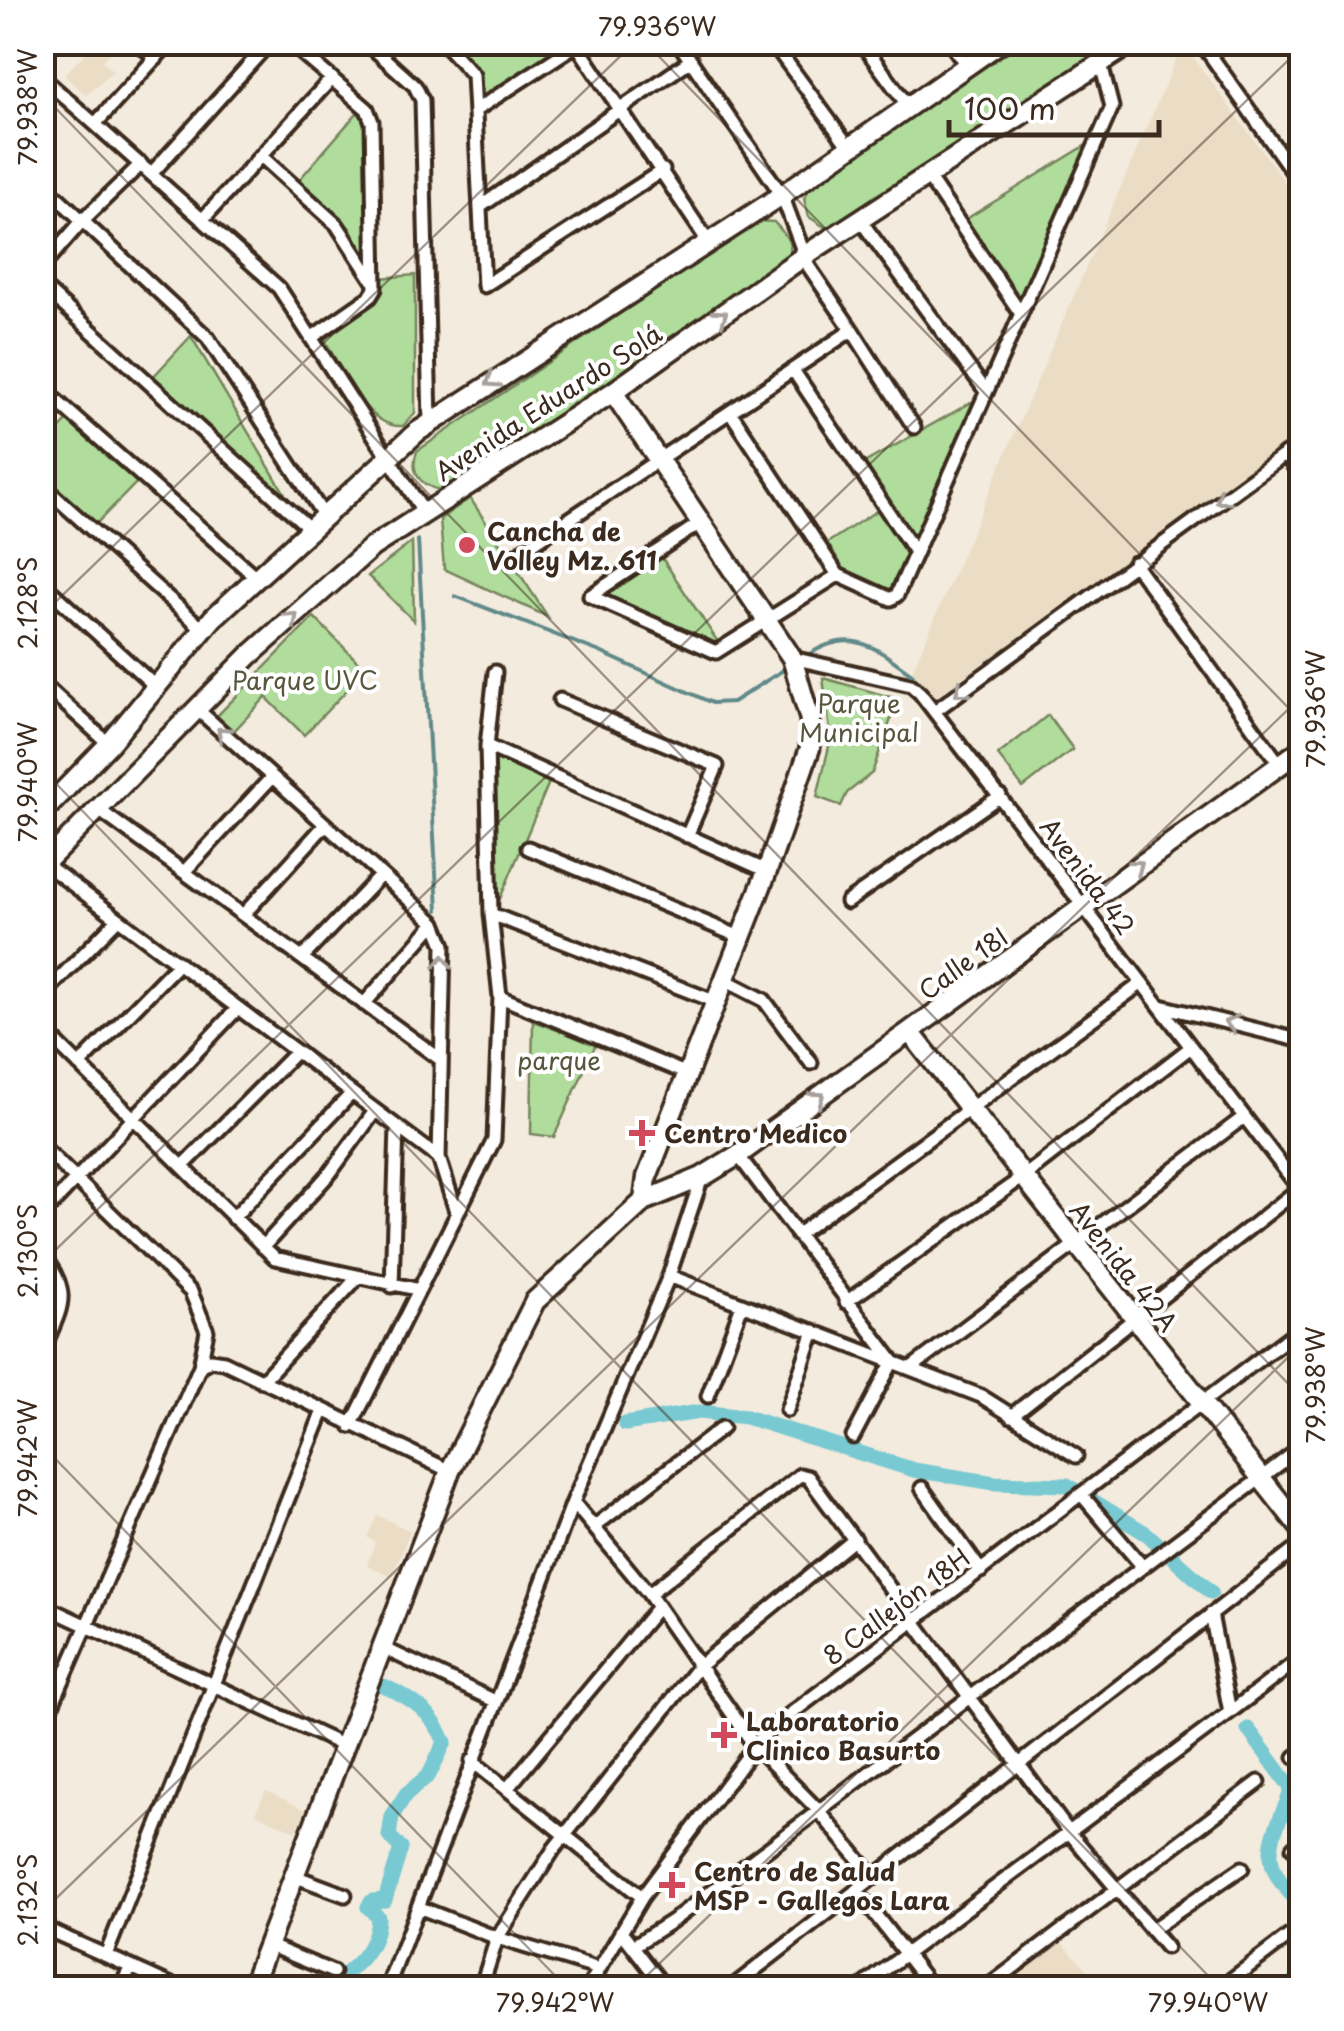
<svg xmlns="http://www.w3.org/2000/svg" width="1344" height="2031" viewBox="0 0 1344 2031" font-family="'Playpen Sans',sans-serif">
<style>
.built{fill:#ebddc5}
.green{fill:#b0dd9c;stroke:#76845d;stroke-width:2.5}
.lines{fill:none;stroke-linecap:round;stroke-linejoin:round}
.stream{stroke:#60898a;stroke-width:4}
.canal{stroke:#79c9d2;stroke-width:15}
.street-casing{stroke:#3b2a1e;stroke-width:19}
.secondary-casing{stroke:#3b2a1e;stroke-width:25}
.street{stroke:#fff;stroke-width:11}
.secondary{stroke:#fff;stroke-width:18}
.oneway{stroke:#a79f9a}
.ticks{fill:none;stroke:#3b2a1e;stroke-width:2.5;stroke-opacity:0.45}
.poi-dot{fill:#d1495b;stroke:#fff;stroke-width:4}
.labels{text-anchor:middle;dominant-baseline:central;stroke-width:8;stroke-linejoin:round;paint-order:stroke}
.street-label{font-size:25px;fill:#3b2a1e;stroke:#fff}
.poi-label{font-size:25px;font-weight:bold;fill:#3b2a1e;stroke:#fff;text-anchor:start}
.park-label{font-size:25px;fill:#58573e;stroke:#fff}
.neatline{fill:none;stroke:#3b2a1e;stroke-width:4}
.ticks-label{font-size:25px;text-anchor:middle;fill:#3b2a1e}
</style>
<rect width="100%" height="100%" fill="#f3ebdd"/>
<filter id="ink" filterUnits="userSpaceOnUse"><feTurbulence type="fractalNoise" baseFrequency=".01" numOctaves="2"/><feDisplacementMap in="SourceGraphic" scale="20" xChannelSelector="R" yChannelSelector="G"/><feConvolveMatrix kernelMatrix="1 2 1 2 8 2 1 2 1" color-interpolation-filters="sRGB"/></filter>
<g filter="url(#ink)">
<path class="built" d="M95 43H121L102 61 113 71 86 95 64 75Z
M1183 43 1301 204V435L933 699 912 671Z
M377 1515 410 1531 392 1577 367 1566 375 1542 367 1537Z
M266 1791 306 1810 296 1832 255 1813Z
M1060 1940 1104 1988H997Z"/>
<path class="green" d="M472 43H569L479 103 474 67 461 53Z
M1021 43H1117L831 231 809 217 804 199 812 184Z
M357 113 368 121 371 265H365L352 242 351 229 299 180Z
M1093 141 1018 307 963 221Z
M757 221 774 222C786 235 795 244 788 262L449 491C425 490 408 476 417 451Z
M415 275V413L403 426C365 429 341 366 323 337L376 302 380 278Z
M191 336 291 504 152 378Z
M979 398 893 596 842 571 824 545 887 504 859 466Z
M69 419 139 480 96 524 43 478 42 447Z
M470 498 548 617 444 569 440 519Z
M412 542 414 621 368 576Z
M658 552 722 648 716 651 593 594Z
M314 617 366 670 304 735 266 697 231 734 214 719Z
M823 678 898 699 872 773 847 793 841 806 817 797 831 738Z
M1048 715 1073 749 1023 788 998 755Z
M492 753 550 780 494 913Z
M533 1021 596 1044 554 1137 531 1134Z"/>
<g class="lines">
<path class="stream" d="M418 540 438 910
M455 596 600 652 712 703 733 702 788 667
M805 657C850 626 873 645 913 675"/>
<path class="canal" d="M625 1424 699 1412 746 1417 914 1470 995 1483 1067 1485 1147 1534 1211 1592
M1248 1729 1292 1789C1273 1839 1252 1861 1302 1905
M327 1988C352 1969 377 1952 378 1917L368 1907 372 1901 385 1900 401 1848 389 1836 392 1816 406 1794 429 1775 445 1742C432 1712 413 1699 384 1686
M1288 1988 1302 1972"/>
<g class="street-casing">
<path id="street" d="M138 42 156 59
M289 42 367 109 372 122 375 289 370 297 311 338
M366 42 415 86 422 100 430 421
M443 42 473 75 484 286 663 170
M575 42 707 240
M772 42 849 147
M861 42 908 106
M950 42 967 66
M1201 42 1302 185
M42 77 279 288 423 511
M476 110 576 45
M96 123 170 42
M261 156 337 225 374 282
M151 174 270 42
M928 177 1019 311
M42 183 208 338 324 516
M480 207 691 60
M202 220 332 78
M861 221 985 390
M42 267 83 220 141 164
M42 286 309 528
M852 330 914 427
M793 370 915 552
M42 388 257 578
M1285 454 1302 477
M42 485 204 630
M513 557 852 330 809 267 782 195 678 42
M1134 563 1280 765
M838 575 891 599 897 595 1112 107 1101 64
M42 583 156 687
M590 596 716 652 838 575 731 413
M590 596 700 523
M792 658 911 685 920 693 1302 1192
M42 683 109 744
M560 700 717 766 687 836
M198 710 435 923 444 945 439 1158 457 1214 351 1426
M936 710 1302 442
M487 746 767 871
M99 810 440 1059
M528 848 740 937
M45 864 439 1158
M184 872 272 777
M847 902 1000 796
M491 914 714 1001
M243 915 325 825
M302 958 380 876
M723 979 764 1000 811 1063
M42 996 118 919
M500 997 685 1073
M364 1004 435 923
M1161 1006 1302 1041
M42 1028 275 1258 416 1289
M79 1065 179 963
M42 1146 191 1292 207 1331 200 1366 42 1728
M738 1155 893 1361 853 1437
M183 1166 296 1052
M457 1214 494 1140 500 997 491 914 487 746 495 672
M42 1215 238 1008
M233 1218 352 1093
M797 1235 1142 983
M263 1247 330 1173 375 1111
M42 1255C74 1295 60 1308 42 1352
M669 1276 981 1396 1076 1456
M392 1286 397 1127
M846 1302 1023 1177 1191 1047
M200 1366 210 1360 224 1362 450 1471
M911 1368 1244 1117
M262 1381 357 1278
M708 1396 742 1305
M787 1410 814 1331
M1011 1416 1299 1189
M922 1488 981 1571
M1081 1494 1143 1567
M573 1502 649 1594 754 1745 818 1810 874 1878
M595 1526 722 1428
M649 1594 800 1475 808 1477 1068 1831 1166 1947
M42 1605 344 1746
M1211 1614 1230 1712 1302 1657
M383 1648 495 1701
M1295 1757 1302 1753
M472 1761 642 1897
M507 1789 657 1608
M1293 1848 1302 1841
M294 1876 345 1895
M857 1891 932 1988
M418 1907 497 1938 599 1969
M42 1927 178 1988
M1151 1930 1242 1868
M621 1931 665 1988
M268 1945 333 1972
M633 1946 672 1921 1302 1447
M106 1955 323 1411
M120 1988 131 1967
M387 1988 573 1502 669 1276 702 1177
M481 1988 497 1938 554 1849 698 1667 855 1539
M588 1988 642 1897 764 1734 1302 1327
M731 1988 1302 1544
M860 1988 1230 1712
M986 1988 1259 1782
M1220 1988 1289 1936"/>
</g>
<g class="secondary-casing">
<path id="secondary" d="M42 813 109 744 213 618 417 432 782 195 1001 42
M42 866 249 656 372 547 613 392 807 254 1133 42
M910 1032 1302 1530
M644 1201 702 1177 738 1155 1302 749
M251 1988 450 1471 535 1301 644 1201 647 1177 767 871 810 748V720L792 658 613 392"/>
</g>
<use href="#street" class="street"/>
<use href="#secondary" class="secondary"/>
</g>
<defs><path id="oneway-chevron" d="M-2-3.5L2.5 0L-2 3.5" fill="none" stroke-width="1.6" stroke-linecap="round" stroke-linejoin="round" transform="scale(2.5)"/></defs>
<g class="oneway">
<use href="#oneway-chevron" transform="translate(721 316) rotate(-35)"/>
<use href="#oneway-chevron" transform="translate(492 381) rotate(147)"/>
<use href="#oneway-chevron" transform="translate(1222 499) rotate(144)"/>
<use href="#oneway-chevron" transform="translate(292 618) rotate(-41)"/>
<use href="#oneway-chevron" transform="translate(961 691) rotate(143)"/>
<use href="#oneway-chevron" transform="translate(223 733) rotate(-138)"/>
<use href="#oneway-chevron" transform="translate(1137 866) rotate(-37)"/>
<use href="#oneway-chevron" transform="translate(443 962) rotate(-88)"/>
<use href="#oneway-chevron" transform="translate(1231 1023) rotate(-166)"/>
<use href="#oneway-chevron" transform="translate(818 1098) rotate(-36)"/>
</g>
</g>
<path class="ticks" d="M645 42 1302 722M1298 42 1302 46M42 94 1302 1398M42 615 635 42M42 769 1220 1988M42 1263 1302 47M42 1445 567 1988M42 1912 1302 696M634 1988 1302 1344"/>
<g class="poi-dot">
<circle cx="467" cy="545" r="10"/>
<path d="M637 1118h10v10h10v10h-10v10h-10v-10h-10v-10h10z"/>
<path d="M719 1720h10v10h10v10h-10v10h-10v-10h-10v-10h10z"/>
<path d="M667 1870h10v10h10v10h-10v10h-10v-10h-10v-10h10z"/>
</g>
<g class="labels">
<g class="street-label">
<text transform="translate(548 402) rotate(-33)">Avenida Eduardo Solá</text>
<text transform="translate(1088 876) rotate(53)">Avenida 42</text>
<text transform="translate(963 963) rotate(-36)">Calle 18I</text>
<text transform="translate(1124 1266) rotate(52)">Avenida 42A</text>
<text transform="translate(896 1606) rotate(-37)">8 Callejón 18H</text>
</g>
<g class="poi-label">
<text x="487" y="531">Cancha de<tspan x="487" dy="29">Volley Mz. 611</tspan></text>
<text x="664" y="1133">Centro Medico</text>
<text x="746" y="1721">Laboratorio<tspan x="746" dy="29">Clinico Basurto</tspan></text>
<text x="694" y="1871">Centro de Salud<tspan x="694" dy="29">MSP - Gallegos Lara</tspan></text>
</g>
<g class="park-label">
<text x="305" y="680">Parque UVC</text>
<text x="859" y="703">Parque<tspan x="859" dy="29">Municipal</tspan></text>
<text x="559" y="1060">parque</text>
</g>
</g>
<rect width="1344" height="2031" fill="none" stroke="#fff" stroke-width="110"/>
<path d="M949 120v15h210v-15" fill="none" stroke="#3b2a1e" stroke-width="5"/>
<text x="964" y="120" font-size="30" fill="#3b2a1e" stroke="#ffffff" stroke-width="8" paint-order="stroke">100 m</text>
<rect x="55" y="55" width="1234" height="1921" class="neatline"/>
<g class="ticks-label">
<text x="657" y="36">79.936°W</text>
<text transform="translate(28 107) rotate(-90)" y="9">79.938°W</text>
<text transform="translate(28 603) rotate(-90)" y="9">2.128°S</text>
<text transform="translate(1316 709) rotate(-90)" y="9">79.936°W</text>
<text transform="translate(28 782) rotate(-90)" y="9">79.940°W</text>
<text transform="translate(28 1251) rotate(-90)" y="9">2.130°S</text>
<text transform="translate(1316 1385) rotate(-90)" y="9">79.938°W</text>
<text transform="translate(28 1458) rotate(-90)" y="9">79.942°W</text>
<text transform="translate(28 1900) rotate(-90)" y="9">2.132°S</text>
<text x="555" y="2012">79.942°W</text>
<text x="1208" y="2012">79.940°W</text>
</g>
</svg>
